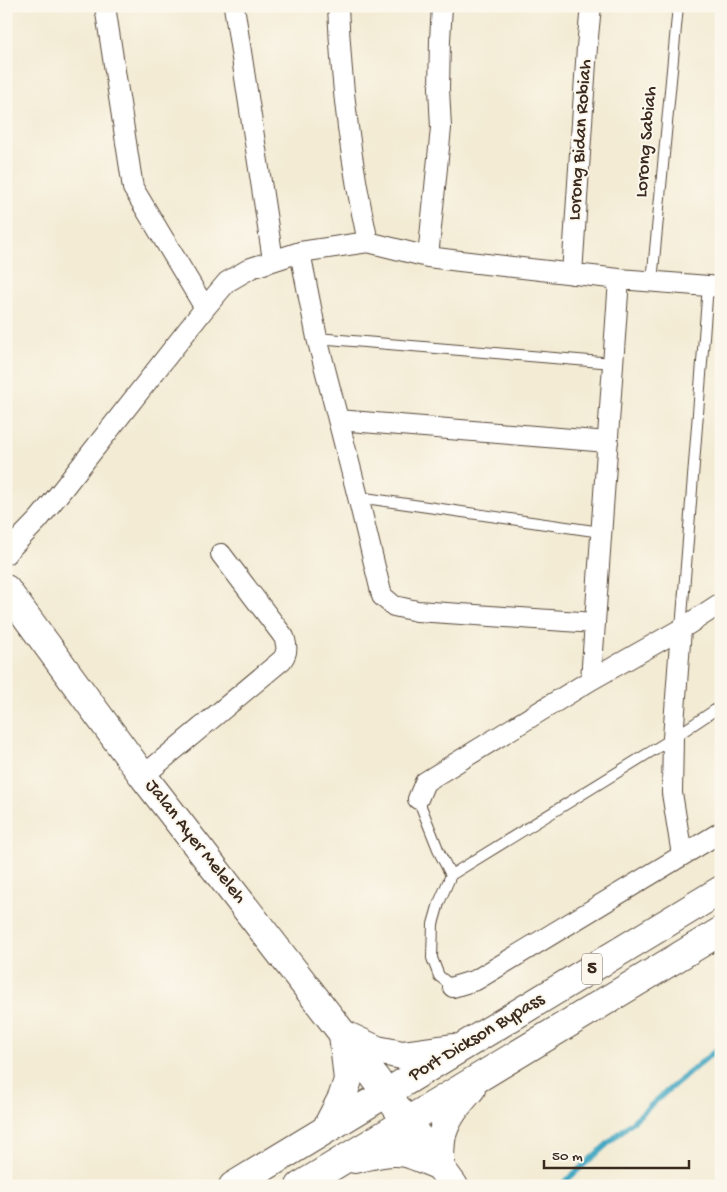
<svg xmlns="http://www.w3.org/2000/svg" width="727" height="1192" viewBox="0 0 727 1192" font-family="'Gochi Hand',sans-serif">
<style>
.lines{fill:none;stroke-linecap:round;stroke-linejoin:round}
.stream{stroke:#42a7c2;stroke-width:5.5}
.lane-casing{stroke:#574739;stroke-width:12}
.street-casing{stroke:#574739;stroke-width:22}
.secondary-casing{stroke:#574739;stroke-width:30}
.highway-casing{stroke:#574739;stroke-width:30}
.lane{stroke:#fff;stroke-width:10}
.street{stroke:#fff;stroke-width:20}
.secondary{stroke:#fff;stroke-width:28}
.highway{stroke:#fff;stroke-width:28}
.labels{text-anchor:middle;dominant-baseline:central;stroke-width:4;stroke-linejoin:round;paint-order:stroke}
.shield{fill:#fbf7ec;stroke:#75685c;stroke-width:1}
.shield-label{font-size:18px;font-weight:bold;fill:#3b2a1e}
.street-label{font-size:19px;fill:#3b2a1e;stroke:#fbf7ec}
</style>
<rect width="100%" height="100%" fill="#fbf7ec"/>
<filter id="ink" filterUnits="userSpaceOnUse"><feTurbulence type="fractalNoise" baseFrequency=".02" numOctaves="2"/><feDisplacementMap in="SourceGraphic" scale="10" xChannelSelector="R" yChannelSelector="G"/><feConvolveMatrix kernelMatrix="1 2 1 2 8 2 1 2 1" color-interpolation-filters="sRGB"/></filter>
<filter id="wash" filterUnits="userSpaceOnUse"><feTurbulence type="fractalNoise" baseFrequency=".0096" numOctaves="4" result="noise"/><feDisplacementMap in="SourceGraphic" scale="20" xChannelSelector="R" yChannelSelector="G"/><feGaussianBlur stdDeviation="1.12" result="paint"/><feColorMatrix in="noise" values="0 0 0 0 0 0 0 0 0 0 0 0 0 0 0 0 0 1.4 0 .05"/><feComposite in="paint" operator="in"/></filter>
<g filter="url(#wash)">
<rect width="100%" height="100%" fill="#f3ebd4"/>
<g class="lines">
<path class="stream" d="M560 1186 667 1091 721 1046"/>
</g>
</g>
<g filter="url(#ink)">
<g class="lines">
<g class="lane-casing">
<path id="lane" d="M652 282 678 6
M317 338 613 363
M358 497 601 532
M681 629 708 286
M418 799 440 854 451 875 439 903 433 924 432 958 439 976 453 987
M451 875 673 738 721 706"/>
</g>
<g class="street-casing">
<path id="street" d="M105 6 133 188 205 308
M234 6 273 260
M338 6C341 85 351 165 368 242
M300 252 317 338 358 497 382 596 394 606 417 611 595 623
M428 257 441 128 439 88 440 40 442 6
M572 274 587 47 591 6
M338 420 608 442
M6 554 8 551 38 520 51 504 205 308 227 282 251 268 300 252 368 242 428 257 460 261 619 279 721 287
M681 629 673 738 672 793 682 855
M591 680 619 279
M143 776 282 660C288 652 287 646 284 637L221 554
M418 799 425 782 591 680 681 629 721 603
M453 987 476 980 721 832"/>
</g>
<g class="secondary-casing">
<path id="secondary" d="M6 589 143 776 343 1034 454 1186"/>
</g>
<g class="highway-casing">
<path id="highway" d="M343 1034 377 1050 402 1055 453 1048
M326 1129 342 1098 348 1080 343 1034
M355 1159C371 1155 389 1150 406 1153 417 1156 429 1162 440 1166 440 1156 440 1144 442 1135 447 1116 459 1103 471 1089
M233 1186 721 890
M300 1186 721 931"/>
</g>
<use href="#lane" class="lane"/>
<use href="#street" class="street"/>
<use href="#secondary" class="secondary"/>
<use href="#highway" class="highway"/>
</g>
</g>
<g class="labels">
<rect class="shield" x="582" y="953.5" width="20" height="31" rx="4"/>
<g class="shield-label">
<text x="592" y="969">5</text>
</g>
<g class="street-label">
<text transform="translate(581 140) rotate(-86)">Lorong Bidan Robiah</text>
<text transform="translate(647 142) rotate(-85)">Lorong Sabiah</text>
<text transform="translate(195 842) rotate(52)">Jalan Ayer Meleleh</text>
<text transform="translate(477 1038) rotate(-31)">Port Dickson Bypass</text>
</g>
</g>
<rect width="727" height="1192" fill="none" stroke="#fbf7ec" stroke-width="25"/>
<path d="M544 1160v8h145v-8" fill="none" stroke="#3b2a1e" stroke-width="2.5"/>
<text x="552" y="1160" font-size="15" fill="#3b2a1e" stroke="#fbf7ec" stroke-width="4" paint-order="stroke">50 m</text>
</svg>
